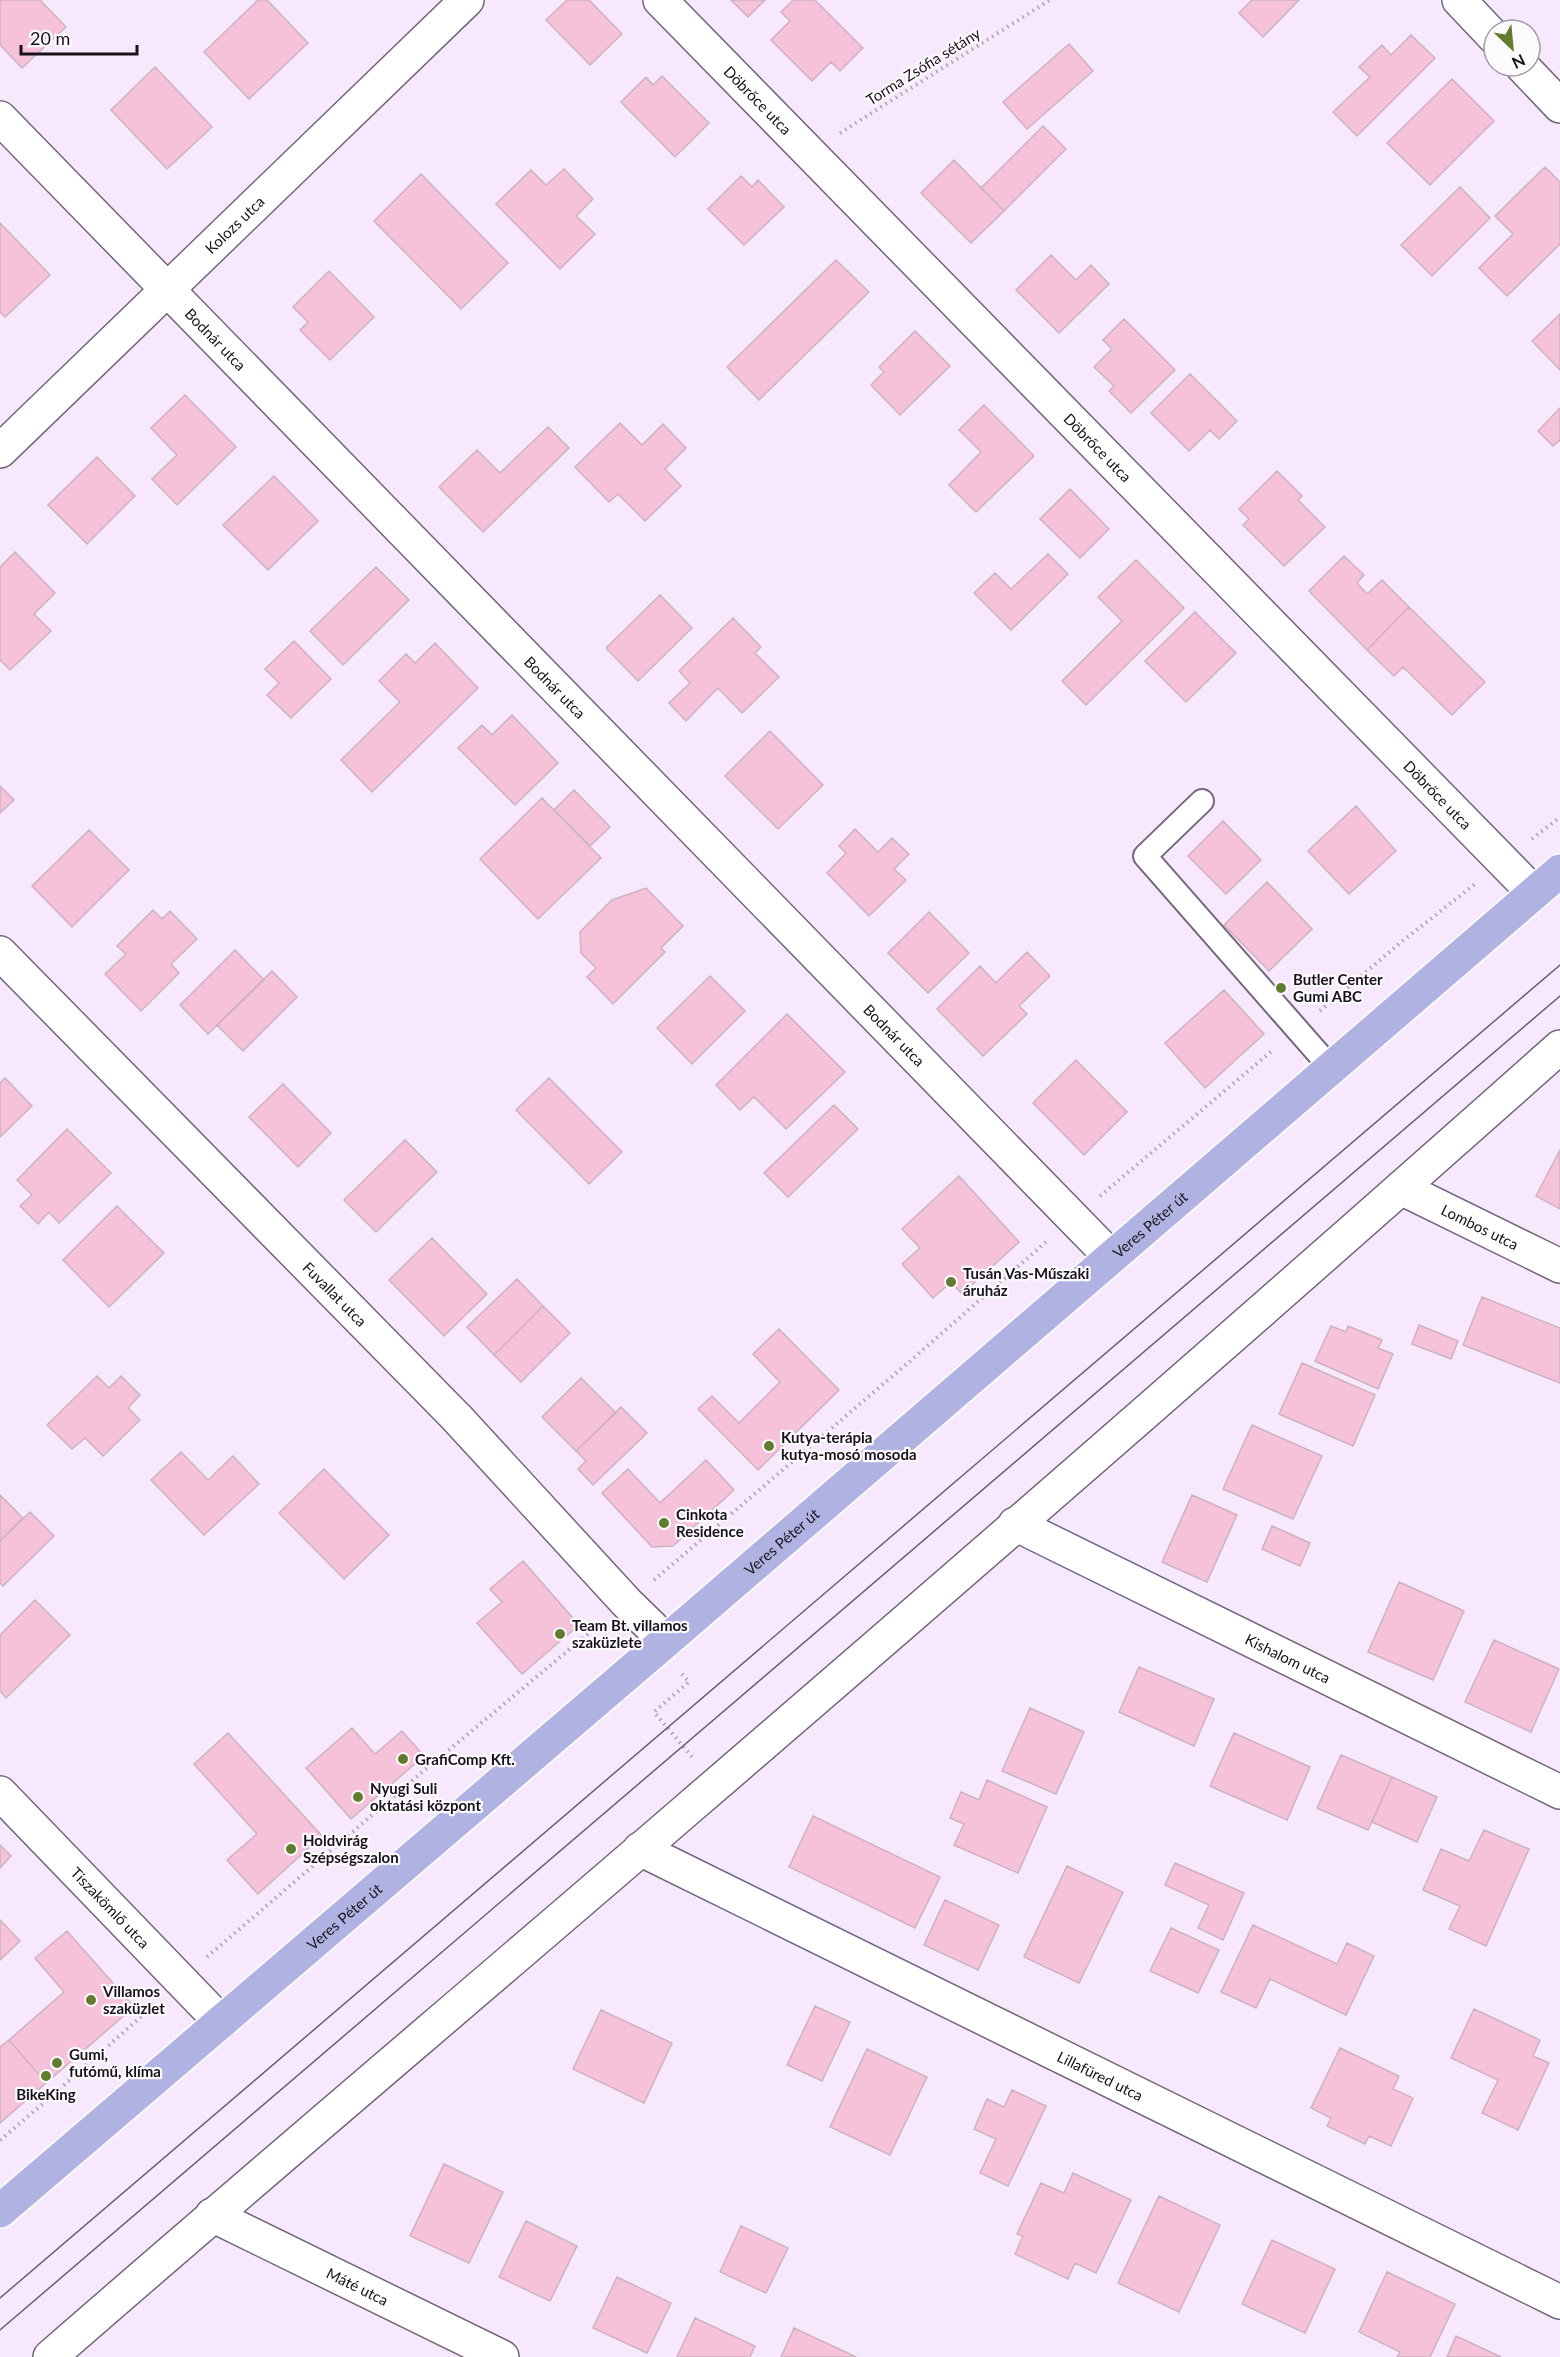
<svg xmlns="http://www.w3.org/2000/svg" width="1560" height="2357" viewBox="0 0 1560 2357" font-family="Lato,sans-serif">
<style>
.building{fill:#f5c2da;stroke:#cdb3bf;stroke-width:1.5}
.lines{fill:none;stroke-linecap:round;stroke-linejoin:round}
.service-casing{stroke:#74677b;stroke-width:26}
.minor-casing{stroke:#74677b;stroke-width:36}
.primary-casing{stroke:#fff;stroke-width:36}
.path{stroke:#aca0b1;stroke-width:4;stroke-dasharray:1.5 4.5;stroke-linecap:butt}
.service{stroke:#fff;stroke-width:22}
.minor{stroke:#fff;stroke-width:33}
.primary{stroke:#b0b3e2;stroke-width:33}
.tram{stroke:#69606d;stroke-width:1.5}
.poi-dot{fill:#617c2f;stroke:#fdfafe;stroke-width:2}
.labels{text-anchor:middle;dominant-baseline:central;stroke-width:4.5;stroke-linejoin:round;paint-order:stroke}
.street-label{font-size:15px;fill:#18121a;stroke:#fdfafe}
.poi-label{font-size:15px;font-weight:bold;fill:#18121a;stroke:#fdfafe;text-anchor:start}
</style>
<rect width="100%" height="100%" fill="#f7e8fe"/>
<path class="building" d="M0 0H40L66 27 22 68 0 45Z
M258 0H267L308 43 249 99 204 52Z
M567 0H589L622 34 590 65 546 20Z
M731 0H765L748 17Z
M793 0H815L863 48 840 71 831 62 812 81 771 40 790 21 781 12Z
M1299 0 1263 37 1239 13 1252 0Z
M1411 35 1435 58 1357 136 1333 112 1370 77 1359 67 1382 45 1391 55Z
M1069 44 1093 71 1027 129 1003 102Z
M155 67 212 127 167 169 111 110Z
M662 76 709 123 675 157 621 102 646 77 653 85Z
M1452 79 1494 121 1430 185 1387 143Z
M1043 126 1066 149 1004 211 981 188Z
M954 160 1004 211 971 243 921 193Z
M1545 167 1560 182V244L1507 296 1479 268 1513 234 1495 216Z
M564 169 593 199 576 216 595 234 560 269 496 204 531 170 546 185Z
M421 174 508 263 461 309 374 221Z
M741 176 752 187 758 180 784 207 744 245 708 209Z
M1460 187 1490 218 1432 276 1401 245Z
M0 223 50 275 5 317 0 312Z
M1051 255 1076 280 1091 265 1109 284 1059 333 1016 290Z
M836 260 869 292 759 400 727 367Z
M329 271 374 317 330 360 300 330 308 322 293 307Z
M1560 314V370L1532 341Z
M1124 319 1175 370 1131 413 1109 391 1114 386 1094 367 1112 349 1103 340Z
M915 331 950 366 900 415 871 385 884 372 879 367Z
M1190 374 1237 421 1219 439 1210 430 1189 451 1151 413Z
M185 395 236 447 177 505 152 479 177 455 151 428Z
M984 405 1034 456 976 512 949 485 981 452 959 430Z
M1560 408V440L1553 446 1538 431Z
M620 423 642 445 663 424 686 448 665 469 681 486 645 521 618 494 609 502 575 467Z
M548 427 569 448 483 532 439 487 477 450 500 473Z
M97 457 135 496 87 544 48 505Z
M1277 471 1302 496 1298 500 1325 527 1284 566 1243 525 1249 519 1239 509Z
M274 476 318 521 268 570 223 525Z
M1070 489 1109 529 1080 558 1040 519Z
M15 552 55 593 34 614 51 631 10 670 0 660V567Z
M1048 554 1068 574 1011 630 974 593 995 573 1011 589Z
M1344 556 1364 575 1357 583 1367 594 1382 580 1409 607 1367 650 1309 591Z
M1136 560 1184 608 1086 705 1062 681 1122 621 1098 597Z
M376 567 409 600 343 665 310 631Z
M660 595 692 628 638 681 606 648Z
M1409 607 1485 682 1452 715 1403 667 1394 676 1367 650Z
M1195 612 1236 653 1186 702 1145 661Z
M733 618 761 647 755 653 779 677 742 713 718 688 686 721 669 703 690 683 679 671Z
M294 641 331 679 291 718 267 695 279 683 265 669Z
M435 643 478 688 372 792 341 760 400 702 379 681 406 654 415 663Z
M512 715 558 763 515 805 458 748 482 725 492 735Z
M770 731 823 785 778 829 725 776Z
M0 786 14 800 0 813Z
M574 790 610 827 590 846 554 810Z
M542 798 601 858 538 919 480 859Z
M1356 806 1396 851 1349 894 1308 851Z
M1223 821 1261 860 1226 894 1188 856Z
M855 829 878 852 892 838 909 854 894 869 906 880 869 916 827 873 846 853 839 846Z
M89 830 129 870 72 927 32 886Z
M1267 882 1312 929 1269 971 1224 925Z
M646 888 683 926 661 948 665 952 613 1004 587 977 596 968 581 953 580 932 612 900Z
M153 910 162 919 170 911 197 939 171 964 179 973 141 1011 105 974 126 954 117 946Z
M929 912 969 953 928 993 888 953Z
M235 950 264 980 208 1034 180 1005Z
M1027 952 1050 976 1019 1006 1027 1014 983 1056 937 1009 980 966 996 983Z
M272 971 297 997 243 1051 217 1025Z
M710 976 745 1011 692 1064 657 1028Z
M1224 990 1264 1034 1205 1088 1165 1043Z
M787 1014 845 1072 786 1129 754 1097 740 1110 716 1085Z
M1076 1060 1127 1112 1084 1155 1033 1103Z
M5 1078 32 1106 0 1137V1083Z
M549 1078 622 1152 589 1184 516 1110Z
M283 1084 331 1133 298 1167 249 1117Z
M834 1105 858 1129 788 1197 764 1173Z
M67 1129 111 1173 59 1223 49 1212 38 1224 20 1206 32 1195 17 1180Z
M405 1140 437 1172 376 1232 344 1200Z
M1560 1150V1209L1536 1196Z
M959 1176 1019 1242 962 1294 951 1282 933 1298 902 1264 920 1248 902 1229Z
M117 1206 164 1253 109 1307 63 1260Z
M432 1238 487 1294 444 1336 389 1280Z
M517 1279 543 1306 494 1355 467 1327Z
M1482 1297 1560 1328V1383L1463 1345Z
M543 1306 570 1333 521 1382 494 1355Z
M1419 1325 1458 1341 1451 1359 1412 1344Z
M1331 1326 1346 1332 1348 1326 1382 1340 1378 1348 1393 1354 1378 1389 1315 1361Z
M779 1329 839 1390 758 1470 698 1409 712 1396 739 1423 780 1382 753 1354Z
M1302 1363 1375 1395 1353 1446 1279 1414Z
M97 1376 109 1388 121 1376 140 1395 128 1408 140 1420 103 1456 85 1438 72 1449 47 1425Z
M581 1378 616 1413 576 1451 542 1417Z
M621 1407 647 1433 593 1485 578 1469 586 1461 576 1451Z
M1252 1425 1322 1456 1293 1519 1223 1489Z
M181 1452 208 1480 233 1456 259 1484 204 1535 151 1480Z
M706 1460 734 1490 673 1546 652 1547 602 1493 628 1469 660 1503Z
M324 1469 389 1535 344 1579 279 1513Z
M0 1495 23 1518 0 1541Z
M1192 1495 1237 1515 1207 1582 1162 1562Z
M30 1512 54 1536 3 1586 0 1583V1541Z
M1272 1526 1310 1543 1300 1566 1262 1549Z
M523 1561 579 1625 522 1674 477 1623 502 1602 490 1589Z
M1399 1582 1464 1611 1433 1680 1368 1652Z
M35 1600 70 1635 6 1698 0 1691V1635Z
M1494 1640 1559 1669 1531 1732 1465 1702Z
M1139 1667 1214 1699 1194 1746 1119 1712Z
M1030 1708 1084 1732 1056 1794 1002 1771Z
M352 1728 375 1754 402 1731 424 1756 351 1819 306 1768Z
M228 1733 322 1836 258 1894 227 1860 257 1834 194 1764Z
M1234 1733 1310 1767 1287 1820 1210 1786Z
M1341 1755 1392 1777 1368 1830 1317 1808Z
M1392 1777 1437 1797 1417 1842 1372 1822Z
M987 1780 1047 1807 1018 1873 954 1845 964 1824 950 1818 961 1792 979 1800Z
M813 1816 940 1877 915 1928 789 1867Z
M1484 1830 1529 1849 1486 1946 1449 1929 1460 1906 1423 1890 1441 1849 1469 1861Z
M0 1845 11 1856 0 1868Z
M1175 1863 1244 1893 1223 1940 1198 1928 1209 1905 1165 1885Z
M1067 1866 1123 1892 1079 1983 1024 1957Z
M945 1900 999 1925 978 1970 924 1945Z
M0 1920 20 1941 0 1960Z
M1253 1925 1337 1964 1347 1943 1374 1956 1346 2015 1270 1979 1256 2008 1221 1992Z
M1171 1928 1219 1950 1198 1993 1150 1971Z
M67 1931 134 2007 46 2083 9 2040 64 1992 35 1958Z
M815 2006 850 2022 822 2081 787 2065Z
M1474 2009 1540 2040 1533 2056 1549 2063 1518 2130 1482 2113 1498 2080 1451 2058Z
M601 2010 672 2043 644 2103 573 2069Z
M9 2040 46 2083 0 2123V2047Z
M1340 2048 1399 2076 1393 2089 1413 2098 1391 2146 1369 2136 1365 2144 1327 2126 1331 2118 1311 2108Z
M867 2049 927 2077 890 2155 830 2127Z
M1012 2090 1046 2106 1008 2186 980 2173 996 2139 974 2129 987 2099 1004 2107Z
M444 2164 503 2192 469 2263 410 2236Z
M1073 2173 1131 2200 1096 2273 1075 2263 1068 2279 1015 2254 1023 2236 1017 2234 1041 2183 1064 2193Z
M1159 2196 1220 2225 1179 2312 1118 2283Z
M526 2221 577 2246 550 2301 499 2277Z
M741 2226 788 2248 766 2293 720 2272Z
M1272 2240 1335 2269 1305 2333 1242 2304Z
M1387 2272 1455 2304 1430 2357H1397L1400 2352 1359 2332Z
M617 2277 671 2303 647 2353 593 2328Z
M695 2318 755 2346 750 2357H677Z
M794 2328 856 2357H781Z
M1456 2336 1501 2357H1447Z"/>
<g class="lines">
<g class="service-casing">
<path id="service" d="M1202 801 1145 856 1331 1068"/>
</g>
<g class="minor-casing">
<g id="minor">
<path id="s1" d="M660 0 1534 893"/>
<path d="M1459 0 1494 37"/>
<path d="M1522 66 1560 106"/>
<path id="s2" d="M0 118 1111 1257"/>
<path id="s3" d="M0 451 467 0"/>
<path id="s4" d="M0 953 457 1418 627 1603 666 1641"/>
<path id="s5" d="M1401 1188 1560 1266"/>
<path id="s6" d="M1015 1524 1560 1792"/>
<path id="s7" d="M0 1793 221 2022"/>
<path id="s8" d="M640 1849 1560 2302"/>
<path id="s9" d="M212 2215 502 2357"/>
<path d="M50 2357C262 2172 477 1991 690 1807 982 1556 1272 1303 1560 1047"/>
</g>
</g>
<g class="primary-casing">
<g id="primary">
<path id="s10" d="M0 2211 666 1641 1560 871"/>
</g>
</g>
<path class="path" d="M840 133 1050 0
M1532 839 1560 817
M1320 1011 1400 943 1475 884
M1100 1196 1273 1050
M654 1580 909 1362 1046 1242
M682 1674 689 1682 654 1712 693 1758
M207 1957 414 1779 600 1624
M0 2140 44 2103 155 2004"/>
<use href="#service" class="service"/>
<use href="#minor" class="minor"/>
<use href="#primary" class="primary"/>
<path class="tram" d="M0 2298 1560 965
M0 2330 1560 996"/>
</g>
<g class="poi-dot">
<circle cx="1281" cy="988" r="6"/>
<circle cx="951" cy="1282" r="6"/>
<circle cx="769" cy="1446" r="6"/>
<circle cx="664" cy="1523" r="6"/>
<circle cx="560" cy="1634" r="6"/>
<circle cx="403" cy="1759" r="6"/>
<circle cx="358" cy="1797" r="6"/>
<circle cx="291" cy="1849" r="6"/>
<circle cx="91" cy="2000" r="6"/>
<circle cx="57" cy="2063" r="6"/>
<circle cx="46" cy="2076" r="6"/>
</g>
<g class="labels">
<g class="street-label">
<text transform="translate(923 66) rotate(-32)">Torma Zsófia sétány</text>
<text stroke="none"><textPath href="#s1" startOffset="140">Döbrőce utca</textPath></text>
<text stroke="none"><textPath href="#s3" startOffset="326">Kolozs utca</textPath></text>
<text stroke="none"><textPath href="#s2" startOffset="309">Bodnár utca</textPath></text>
<text stroke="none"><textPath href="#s1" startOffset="626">Döbrőce utca</textPath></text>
<text stroke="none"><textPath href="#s2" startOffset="795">Bodnár utca</textPath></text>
<text stroke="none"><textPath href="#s1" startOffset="1112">Döbrőce utca</textPath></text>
<text stroke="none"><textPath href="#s2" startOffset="1281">Bodnár utca</textPath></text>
<text stroke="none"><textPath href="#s10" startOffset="1515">Veres Péter út</textPath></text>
<text stroke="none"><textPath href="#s5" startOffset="88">Lombos utca</textPath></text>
<text stroke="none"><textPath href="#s4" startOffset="478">Fuvallat utca</textPath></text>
<text stroke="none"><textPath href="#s10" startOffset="1029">Veres Péter út</textPath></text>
<text stroke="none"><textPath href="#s6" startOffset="304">Kishalom utca</textPath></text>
<text stroke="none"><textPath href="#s7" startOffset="159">Tiszakömlő utca</textPath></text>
<text stroke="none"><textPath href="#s10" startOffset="453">Veres Péter út</textPath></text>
<text stroke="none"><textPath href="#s8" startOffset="513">Lillafüred utca</textPath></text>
<text stroke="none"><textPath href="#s9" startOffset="162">Máté utca</textPath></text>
</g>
<g class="poi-label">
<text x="1293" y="979">Butler Center<tspan x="1293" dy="17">Gumi ABC</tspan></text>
<text x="963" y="1273">Tusán Vas-Műszaki<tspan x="963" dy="17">áruház</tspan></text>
<text x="781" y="1437">Kutya-terápia<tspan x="781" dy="17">kutya-mosó mosoda</tspan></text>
<text x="676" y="1514">Cinkota<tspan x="676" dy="17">Residence</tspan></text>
<text x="572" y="1625">Team Bt. villamos<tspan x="572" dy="17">szaküzlete</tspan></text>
<text x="415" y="1759">GrafiComp Kft.</text>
<text x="370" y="1788">Nyugi Suli<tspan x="370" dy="17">oktatási központ</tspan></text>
<text x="303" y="1840">Holdvirág<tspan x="303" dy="17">Szépségszalon</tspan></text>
<text x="103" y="1991">Villamos<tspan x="103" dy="17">szaküzlet</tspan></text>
<text x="69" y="2054">Gumi,<tspan x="69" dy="17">futómű, klíma</tspan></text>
<text x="46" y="2094" text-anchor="middle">BikeKing</text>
</g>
</g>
<g transform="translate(1512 48) rotate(154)"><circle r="28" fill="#fdfafe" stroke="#a19da3" stroke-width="1.5"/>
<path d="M0-4.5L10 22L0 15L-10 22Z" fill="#617c2f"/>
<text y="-9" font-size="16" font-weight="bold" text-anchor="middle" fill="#18121a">N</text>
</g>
<path d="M21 45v9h116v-9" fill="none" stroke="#18121a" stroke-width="3"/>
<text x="30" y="45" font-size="18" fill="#18121a" stroke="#fdfafe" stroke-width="4.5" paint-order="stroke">20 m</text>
</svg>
